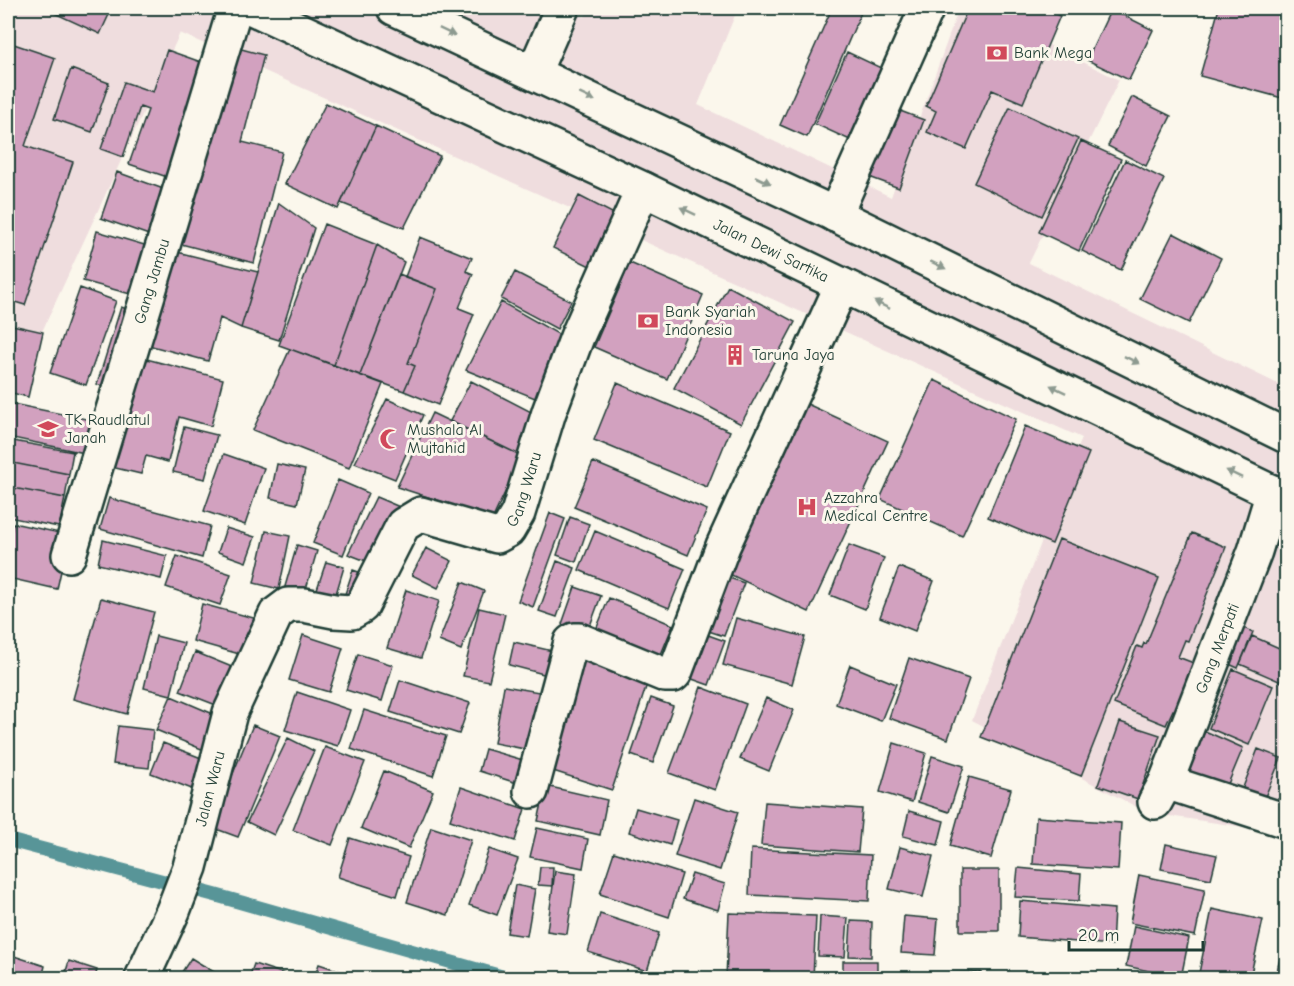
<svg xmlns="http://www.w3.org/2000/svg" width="1294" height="986" viewBox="0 0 1294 986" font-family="'Comic Neue',sans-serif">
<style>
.built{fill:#efddde}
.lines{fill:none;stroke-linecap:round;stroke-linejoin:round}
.stream{stroke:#599598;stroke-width:14}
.building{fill:#d2a1bf;stroke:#1f3d34;stroke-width:1.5}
.minor-casing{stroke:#1f3d34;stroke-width:38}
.primary-casing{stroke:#1f3d34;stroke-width:38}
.minor{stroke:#fbf7ec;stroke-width:33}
.primary{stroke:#fbf7ec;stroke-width:33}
.oneway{fill:#8d9a90}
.labels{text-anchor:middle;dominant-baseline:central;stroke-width:6;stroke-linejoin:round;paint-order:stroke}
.poi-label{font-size:16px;fill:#1f3d34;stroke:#fbf7ec;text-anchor:start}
.street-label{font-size:16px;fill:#1f3d34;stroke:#fbf7ec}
</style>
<rect width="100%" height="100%" fill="#fbf7ec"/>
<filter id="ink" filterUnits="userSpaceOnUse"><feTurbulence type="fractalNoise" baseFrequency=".0167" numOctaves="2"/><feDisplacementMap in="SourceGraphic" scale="12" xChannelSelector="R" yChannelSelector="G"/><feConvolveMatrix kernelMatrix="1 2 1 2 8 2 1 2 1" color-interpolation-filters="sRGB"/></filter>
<g filter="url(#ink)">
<path class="built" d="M8 8H562L585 17 589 8H738L698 105 891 197 959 8H975L1119 80 1029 263 1286 388V833L1148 813 972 720 1082 438 180 33 39 338 8 324Z"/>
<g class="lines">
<path class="stream" d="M8 840 215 895 507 978"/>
</g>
<path class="building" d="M54 8H112L100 34 52 12Z
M832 8H863L807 137 780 125Z
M968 8H1041L1060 16 1023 103 992 90 966 149 927 132 936 111 926 106Z
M1219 8H1286V99L1200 76Z
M1111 9 1153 30 1129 80 1087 60Z
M8 42 55 58 25 146 73 162 25 305 8 300Z
M230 46 264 55 242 142 282 152 254 263 181 244Z
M167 50 215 67 176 180 129 164 148 110 140 107 123 157 101 149 124 82 153 92Z
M847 52 881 68 850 140 815 124Z
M71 69 109 83 92 132 54 119Z
M1132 97 1171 116 1146 166 1108 146Z
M326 103 376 126 338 209 285 184Z
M887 106 924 120 899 188 861 174Z
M1010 107 1078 139 1042 216 974 183Z
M376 126 440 156 404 228 341 203Z
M1081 141 1121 159 1079 251 1039 232Z
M1125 160 1164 179 1121 270 1082 251Z
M117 172 177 194 160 239 101 218Z
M579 196 618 216 592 267 553 248Z
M279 203 314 228 279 340 241 328Z
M324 224 377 245 334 365 279 345Z
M97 231 158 249 145 298 83 281Z
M1173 233 1221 258 1189 323 1140 299Z
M420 237 472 258 466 271 473 274 459 308 474 314 438 405 404 391 415 366 408 363 437 289 405 277Z
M377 245 404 262 360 375 334 365Z
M173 251 258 272 241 328 220 318 208 361 148 345Z
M630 263 703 295 667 379 594 347Z
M515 272 571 301 557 329 501 299Z
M399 274 437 289 408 363 415 366 404 391 360 375Z
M728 286 795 322 741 424 674 388Z
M80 288 116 301 86 385 50 373Z
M501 302 567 339 540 400 466 370Z
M121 307 142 314 117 392 97 384Z
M8 324 43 332 28 397 8 392Z
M290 349 383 384 349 468 253 430Z
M135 356 223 379 211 426 179 417 168 462 146 456 141 474 107 466Z
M934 380 1016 419 962 536 880 499Z
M471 381 541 417 522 456 450 421Z
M617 383 730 431 707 487 594 440Z
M387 399 423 415 395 479 355 463Z
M8 403 91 420 85 453 8 437Z
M805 403 888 441 809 612 727 573Z
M432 413 522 456 493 518 397 487Z
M1025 426 1089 453 1052 544 988 517Z
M184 427 217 435 205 479 173 472Z
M8 440 73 452 69 474 8 462Z
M224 454 264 468 245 525 204 511Z
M8 462 69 474 65 498 8 487Z
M593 462 707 510 688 555 574 507Z
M277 464 305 470 297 504 270 498Z
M338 480 368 493 343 555 313 543Z
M8 487 65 498 59 527 8 517Z
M376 497 402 508 379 566 348 554Z
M109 498 210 526 202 558 100 529Z
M550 513 565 519 533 607 518 601Z
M570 517 589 524 576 562 557 555Z
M13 523 69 535 57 589 8 578V548Z
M226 528 255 537 246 562 218 552Z
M266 531 290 536 279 589 254 583Z
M595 531 685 569 669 608 579 570Z
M1192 533 1226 547 1188 641 1185 640 1178 657 1209 669 1189 717 1173 710 1166 725 1114 704 1137 646 1142 648 1144 643 1146 644Z
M1059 539 1159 578 1081 776 981 737Z
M103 540 167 556 161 579 98 564Z
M297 545 317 551 304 596 284 590Z
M849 545 884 558 865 609 830 595Z
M426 548 452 561 438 588 412 575Z
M177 556 231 574 220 605 166 587Z
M557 561 575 568 557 617 539 611Z
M326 562 344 567 333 604 314 598Z
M899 567 934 581 915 631 880 617Z
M353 570 364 574 353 604 343 600Z
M715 573 744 583 724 636 696 627Z
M462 582 484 591 461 650 439 641Z
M575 587 601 596 587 634 562 624Z
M406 590 439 601 421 658 387 648Z
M101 598 154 612 127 714 73 699Z
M609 598 673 625 657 664 593 637Z
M202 604 261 620 250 657 193 641Z
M479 608 505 614 489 681 463 676Z
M736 618 805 637 792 684 723 665Z
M1230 622 1253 632 1238 668 1215 658Z
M694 630 725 641 709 685 678 674Z
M303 635 343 648 329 692 289 680Z
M156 636 184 643 171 695 144 688Z
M1252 636 1286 651V684L1240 664Z
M514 642 561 653 555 677 509 665Z
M195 652 244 672 229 710 180 691Z
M358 654 393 665 382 701 346 690Z
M586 654 650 675 612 790 547 769Z
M909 658 969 679 948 739 889 718Z
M850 665 896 684 881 721 836 704Z
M1233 669 1273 686 1249 745 1209 728Z
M400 680 470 703 459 734 390 712Z
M504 686 551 694 540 752 494 743Z
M701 687 746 704 715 790 669 773Z
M297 692 350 710 338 746 285 730Z
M171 696 225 719 211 753 156 730Z
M651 698 673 706 653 763 631 755Z
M766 698 794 710 769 771 740 759Z
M364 710 446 736 433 776 351 749Z
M1120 722 1160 735 1138 799 1098 785Z
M253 725 280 736 238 837 211 827Z
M118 726 153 730 149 768 113 764Z
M1205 731 1243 748 1223 796 1185 778Z
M288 738 314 751 274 835 247 822Z
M163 743 214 763 202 793 151 773Z
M894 743 926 753 912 802 880 792Z
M325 747 365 762 332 845 293 830Z
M485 749 530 762 523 785 479 771Z
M1258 749 1281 758 1262 804 1240 795Z
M932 756 964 766 949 812 918 802Z
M384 771 433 791 409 848 361 828Z
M969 777 1011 789 991 858 950 846Z
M546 786 607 800 600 835 538 821Z
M461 787 525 809 515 841 450 820Z
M694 798 738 812 720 870 675 856Z
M765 802 862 809 858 852 761 845Z
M636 808 677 820 670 845 629 832Z
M909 811 944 821 938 845 903 836Z
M1036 817 1121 823 1118 870 1033 864Z
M431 827 471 840 448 915 407 902Z
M537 828 588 839 583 868 530 857Z
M350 838 409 857 397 896 338 877Z
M1166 844 1217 855 1211 879 1161 869Z
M900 847 933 856 923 897 889 889Z
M489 849 518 859 497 915 469 905Z
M751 849 871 855 869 901 749 895Z
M1286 851V876L1279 873Z
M614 852 682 874 669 917 600 894Z
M540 867H553L552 886 538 885Z
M1018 868 1081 874 1079 901 1015 897Z
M960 870H999V931H960Z
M555 871 576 874 567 934 547 931Z
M692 874 725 884 718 910 683 899Z
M1139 875 1205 889 1195 936 1130 923Z
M515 885 535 889 527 936 507 933Z
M1020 901 1114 909 1112 945 1018 937Z
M1212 909 1263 920 1250 978H1198Z
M729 913 816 916 813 978 726 977Z
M600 914 659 933 647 971 588 952Z
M820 916 848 918 845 957 818 956Z
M904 916 938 919 935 955 901 953Z
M851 921 872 922 871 957 849 956Z
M1134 926 1189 938 1181 978 1126 966Z
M1286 936V978H1275Z
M14 956 45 966 42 978H8Z
M191 958 224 978H178Z
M69 961 97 970 95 978H64Z
M843 961H877V978H843Z
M254 964 294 977V978H249Z
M319 964 355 976 354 978H314Z
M981 972 982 978H905V973Z"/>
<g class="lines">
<g class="minor-casing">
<g id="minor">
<path d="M534 72 562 8"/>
<path d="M835 215 927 8"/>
<path id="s1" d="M69 555 235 8"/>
<path d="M1166 782 1286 821"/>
<path d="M531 791 571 642 574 640H579L665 675H673L675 673 723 546 842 285"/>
<path id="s2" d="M1155 802 1166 782 1255 551 1273 492"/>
<path id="s3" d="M142 978 173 911 190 867 230 713 276 614 288 605H304L334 611 352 612 362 606 403 525 421 514 497 536 508 530 518 513 549 412 577 337 643 189"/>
</g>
</g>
<g class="primary-casing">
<g id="primary">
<path id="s4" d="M252 8 643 189 1286 499"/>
<path d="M394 8 832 213 1286 436"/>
</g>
</g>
<use href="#minor" class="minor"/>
<use href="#primary" class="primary"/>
</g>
<defs><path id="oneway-solid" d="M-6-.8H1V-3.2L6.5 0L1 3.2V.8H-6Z" transform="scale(1.5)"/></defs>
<g class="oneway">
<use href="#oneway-solid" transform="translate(447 32) rotate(25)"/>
<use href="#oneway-solid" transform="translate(587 97) rotate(25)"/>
<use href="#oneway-solid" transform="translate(763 180) rotate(25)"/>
<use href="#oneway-solid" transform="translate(688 211) rotate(-154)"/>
<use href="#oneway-solid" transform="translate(938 265) rotate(26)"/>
<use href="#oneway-solid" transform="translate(882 305) rotate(-154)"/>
<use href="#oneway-solid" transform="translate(1132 360) rotate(26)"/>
<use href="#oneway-solid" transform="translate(1058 389) rotate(-154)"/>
<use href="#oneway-solid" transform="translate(1234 474) rotate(-154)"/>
</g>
</g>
<defs>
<g id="bank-bare" transform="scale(1.62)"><path d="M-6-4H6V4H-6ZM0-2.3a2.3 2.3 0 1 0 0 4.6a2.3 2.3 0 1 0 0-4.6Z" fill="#d1495b" stroke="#fbf7ec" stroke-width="2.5" paint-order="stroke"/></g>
<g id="building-bare" transform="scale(1.62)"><path d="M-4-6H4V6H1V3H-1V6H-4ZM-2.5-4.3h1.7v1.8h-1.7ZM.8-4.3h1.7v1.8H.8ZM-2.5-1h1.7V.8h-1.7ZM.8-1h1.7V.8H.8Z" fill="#d1495b" stroke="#fbf7ec" stroke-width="2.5" paint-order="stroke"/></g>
<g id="school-bare" transform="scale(1.62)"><path d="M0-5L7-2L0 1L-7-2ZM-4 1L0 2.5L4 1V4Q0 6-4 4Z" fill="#d1495b" stroke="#fbf7ec" stroke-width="2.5" paint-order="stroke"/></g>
<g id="mosque-bare" transform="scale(1.62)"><path d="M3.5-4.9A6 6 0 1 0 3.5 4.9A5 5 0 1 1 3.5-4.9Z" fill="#d1495b" stroke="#fbf7ec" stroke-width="2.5" paint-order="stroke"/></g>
<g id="hospital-bare" transform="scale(1.62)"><path d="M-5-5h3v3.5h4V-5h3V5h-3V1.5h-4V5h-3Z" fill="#d1495b" stroke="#fbf7ec" stroke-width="2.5" paint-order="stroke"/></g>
</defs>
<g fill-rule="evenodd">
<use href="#bank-bare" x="997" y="53"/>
<use href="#bank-bare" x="648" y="321"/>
<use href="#building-bare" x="735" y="355"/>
<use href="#school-bare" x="48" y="429"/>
<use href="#mosque-bare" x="390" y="439"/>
<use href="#hospital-bare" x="807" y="507"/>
</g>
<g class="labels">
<g class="poi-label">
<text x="1014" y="53">Bank Mega</text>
<text x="665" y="312">Bank Syariah<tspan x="665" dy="18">Indonesia</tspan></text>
<text x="752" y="355">Taruna Jaya</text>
<text x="65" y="420">TK Raudlatul<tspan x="65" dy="18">Janah</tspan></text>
<text x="407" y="430">Mushala Al<tspan x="407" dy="18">Mujtahid</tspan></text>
<text x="824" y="498">Azzahra<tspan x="824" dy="18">Medical Centre</tspan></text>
</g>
<g class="street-label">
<text stroke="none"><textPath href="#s4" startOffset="573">Jalan Dewi Sartika</textPath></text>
<text stroke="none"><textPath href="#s1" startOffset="286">Gang Jambu</textPath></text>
<text stroke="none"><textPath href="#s3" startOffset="728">Gang Waru</textPath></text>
<text stroke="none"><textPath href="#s2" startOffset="166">Gang Merpati</textPath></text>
<text stroke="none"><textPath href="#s3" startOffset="202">Jalan Waru</textPath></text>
</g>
</g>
<rect width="1294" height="986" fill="none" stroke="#fbf7ec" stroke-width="30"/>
<rect x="15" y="15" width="1264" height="956" fill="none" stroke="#1f3d34" stroke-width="2" filter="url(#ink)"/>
<path d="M1069 941v9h134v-9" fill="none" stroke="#1f3d34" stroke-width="3"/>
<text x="1078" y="941" font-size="18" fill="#1f3d34" stroke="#fbf7ec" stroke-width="4.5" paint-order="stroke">20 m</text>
</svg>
